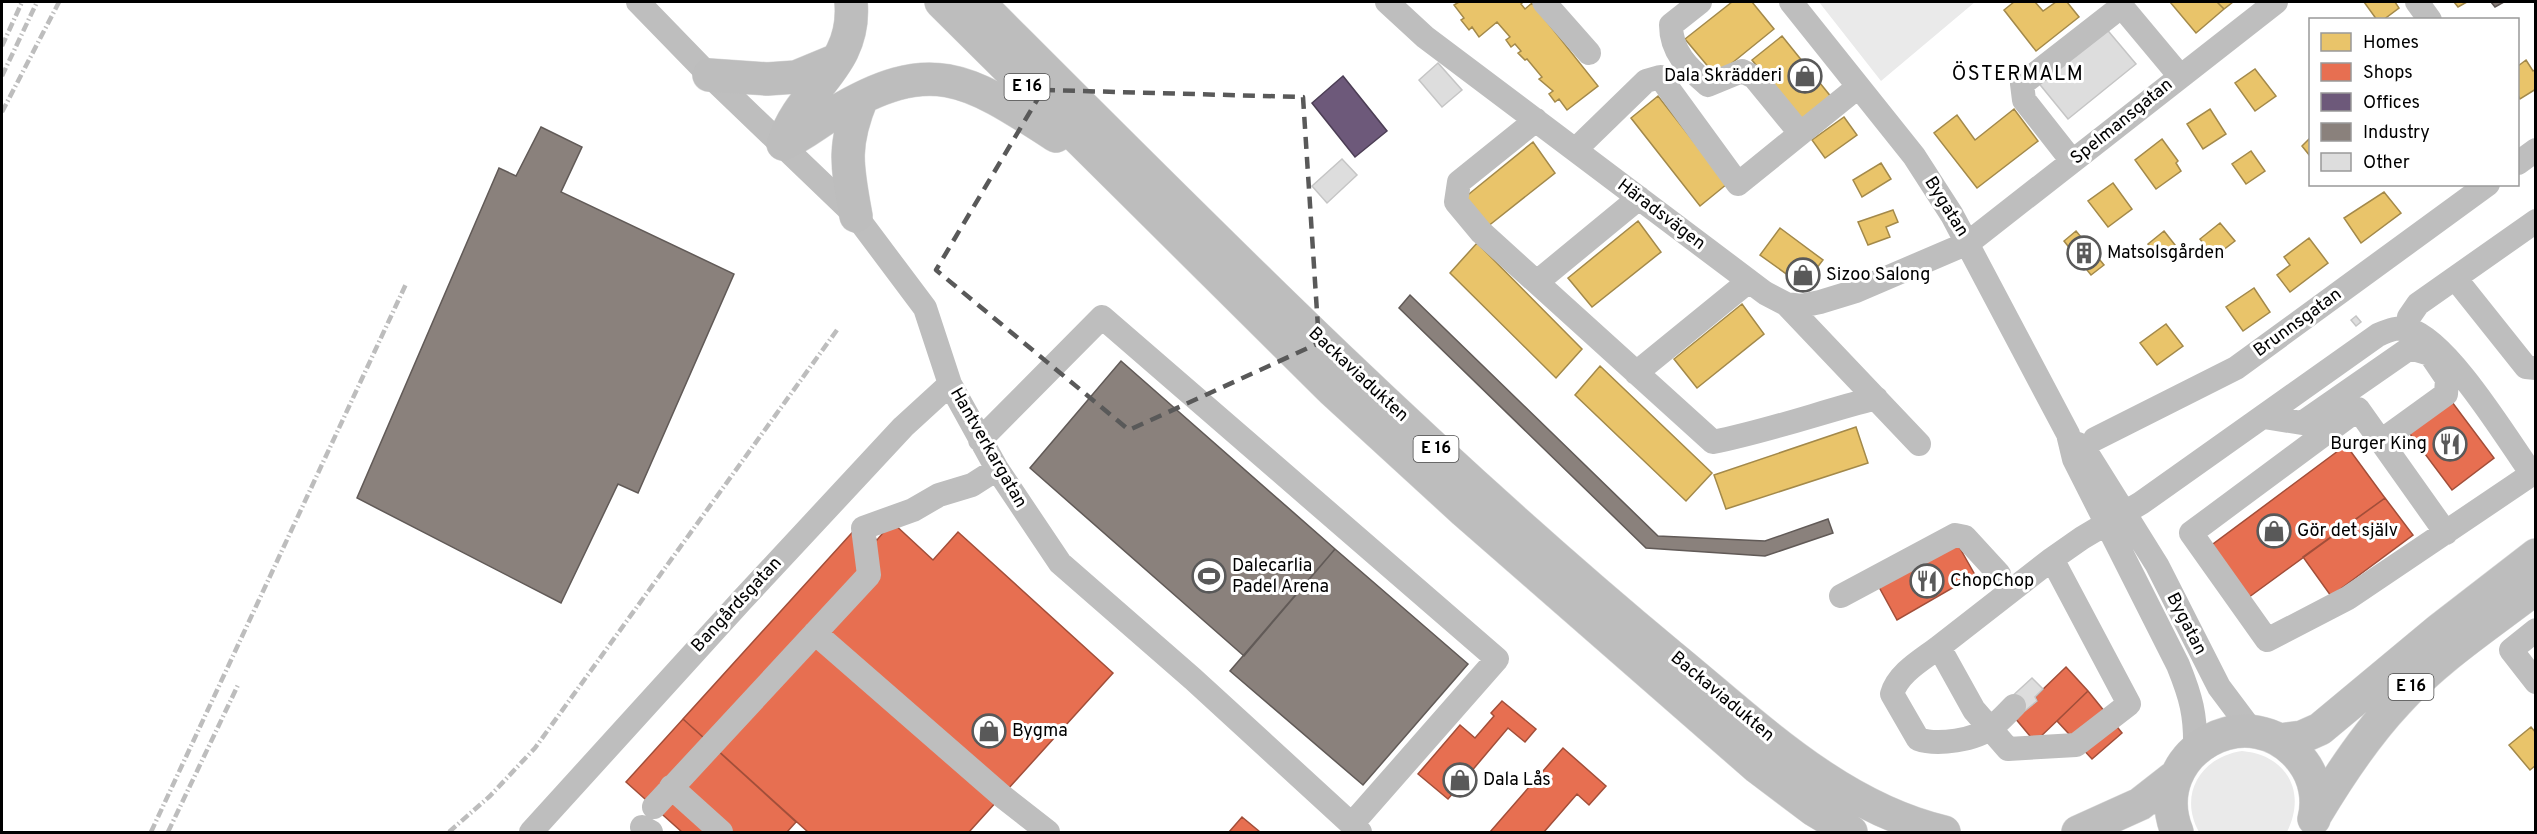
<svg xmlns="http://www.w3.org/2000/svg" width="2537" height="834" viewBox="0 0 2537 834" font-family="Overpass,sans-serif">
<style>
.green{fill:#eaeaea}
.homes{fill:#e9c46a;stroke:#a3894a;stroke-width:1.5}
.shops{fill:#e76f51;stroke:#a24e39;stroke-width:1.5}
.offices{fill:#6d597a;stroke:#4c3e55;stroke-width:1.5}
.industry{fill:#8a817c;stroke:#615a57;stroke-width:1.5}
.building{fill:#ddd;stroke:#c5c5c5;stroke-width:1.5}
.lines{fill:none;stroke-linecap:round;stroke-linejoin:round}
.highway-casing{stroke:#dbdbdb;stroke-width:34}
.minor{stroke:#bebebe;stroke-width:24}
.highway{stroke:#bdbdbd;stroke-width:33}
.rail{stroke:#bdbdbd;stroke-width:4.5;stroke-dasharray:9 3 1.5 3;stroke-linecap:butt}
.marked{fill:none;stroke:#595959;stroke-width:4.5;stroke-dasharray:12 8;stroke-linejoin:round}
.labels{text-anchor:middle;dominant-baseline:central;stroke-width:6;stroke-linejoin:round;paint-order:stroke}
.shield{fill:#fff;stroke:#4c4c4c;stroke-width:1.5}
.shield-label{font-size:16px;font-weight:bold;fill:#000}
.poi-label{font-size:18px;fill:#000;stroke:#fff;text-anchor:start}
.street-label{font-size:18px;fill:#000;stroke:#fff}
.neighbourhood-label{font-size:20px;letter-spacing:1.5px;fill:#000;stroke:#fff}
</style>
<rect width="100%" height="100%" fill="#fff"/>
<path class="green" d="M1819 2H1975L1881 81Z
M2242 751C2287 755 2307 792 2287 832H2199C2178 794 2201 757 2242 751Z"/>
<path class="homes" d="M1459 2H1523L1521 4 1525 9 1532 3 1598 86 1567 110 1559 99 1555 102 1549 94 1553 91 1539 79 1542 77 1527 59 1525 60 1518 53 1521 51 1515 44 1511 47 1506 40 1510 37 1497 22 1479 37 1472 27 1469 30 1461 20 1464 18 1454 5Z
M1732 2H1752L1774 29 1716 76 1685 39Z
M2014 2H2035L2043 11 2056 2H2067L2079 17 2036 51 2004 10Z
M2170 2H2217L2224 9 2196 33Z
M2217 2H2233L2224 9Z
M2364 2H2395L2399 8 2383 20H2377Z
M2454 2H2467L2458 7Z
M1782 36 1832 98 1802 122 1752 60Z
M2526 60 2533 71 2536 69V89L2520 99 2518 95V66Z
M2255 69 2276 96 2255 111 2235 83Z
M1658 96 1727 184 1700 206 1631 118Z
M2014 109 2038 141 1977 188 1934 133 1957 115 1975 140Z
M2210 109 2226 134 2203 149 2187 124Z
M1844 117 1857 135 1825 158 1812 140Z
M2310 138V156L2302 146Z
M2162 139 2178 161 2176 163 2181 171 2156 189 2135 160Z
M1533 142 1555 173 1487 227 1464 198Z
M2251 151 2265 171 2246 184 2232 164Z
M1881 163 1891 179 1862 197 1853 180Z
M2113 183 2132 209 2108 227 2088 201Z
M2384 192 2401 213 2361 243 2344 218Z
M1893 210 1898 222 1886 227 1890 237 1868 245 1858 222Z
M1638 221 1661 252 1592 307 1568 278Z
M2220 223 2235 241 2214 257 2200 239Z
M1780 228 1823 260 1803 286 1760 255Z
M2076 231 2104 265 2091 275 2064 241Z
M2164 231 2175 245 2160 258 2148 244Z
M2309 238 2328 263 2290 292 2277 275 2290 265 2284 257Z
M1477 243 1582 349 1556 378 1450 273Z
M2254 288 2270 312 2243 331 2226 307Z
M1742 304 1764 334 1697 388 1674 359Z
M2166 324 2183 346 2157 365 2140 343Z
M1600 366 1712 473 1686 501 1575 395Z
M1856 427 1868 463 1726 509 1714 475Z
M2531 727 2536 733V765L2530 770 2509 745Z"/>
<path class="shops" d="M2449 398 2494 458 2452 490 2407 430Z
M2346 445 2385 498 2245 600 2209 547Z
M2385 498 2413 535 2331 596 2303 557Z
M892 522 933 560 958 532 1113 673 969 832H808L683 719 859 525 877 540Z
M1957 543 1975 575 1897 620 1879 587Z
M2066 667 2088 691 2035 742 2015 718 2037 701 2035 697Z
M2088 691 2122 733 2092 759 2057 721Z
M1502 701 1536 729 1525 742 1508 728 1448 799 1418 774 1460 725 1475 738 1494 716 1491 713Z
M683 719 796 822 787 832H682L626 782Z
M1563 748 1606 786 1589 805 1577 794 1544 832H1490Z
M1242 817 1260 832H1229Z"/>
<path class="offices" d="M1343 76 1387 131 1355 157 1312 103Z"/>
<path class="industry" d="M2491 2H2504L2495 7Z
M541 127 582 147 561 192 734 274 638 493 618 484 561 603 357 498 499 168 516 176Z
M1410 295 1658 536 1765 541 1828 519 1833 533 1765 556 1646 548 1399 308Z
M1121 361 1335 549 1244 656 1030 468Z
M1335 549 1468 664 1363 785 1230 671Z"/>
<path class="building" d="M2104 26 2136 64 2068 119 2037 81Z
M1438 63 1462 90 1442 107 1419 80Z
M1342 159 1357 175 1327 203 1312 186Z
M2356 316 2361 322 2356 326 2351 320Z
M2032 678 2043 689 2035 697 2037 701 2021 714 2008 700Z"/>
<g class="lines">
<g class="highway-casing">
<path id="highway" d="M941 2 1332 390 1464 511 1757 767 1814 810 1851 832
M978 2C1202 226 1426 453 1671 656 1753 723 1837 807 1944 832
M709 75 767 79 796 77 837 60
M784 142C800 89 857 68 851 2
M783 144C802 136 817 123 834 113 932 54 968 79 1056 136
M856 216C847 167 842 146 862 98
M2279 740 2302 737 2320 729 2439 630 2536 555
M2316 814C2340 774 2365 736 2397 702 2437 658 2489 624 2536 588
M2078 832 2140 804 2177 775
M2177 832C2145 752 2252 692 2303 762 2315 778 2319 800 2314 819"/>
</g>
<path class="minor" d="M638 2 709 75 856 216 925 308 950 384 997 469 1060 563 1193 679 1360 832
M1387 2 1425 37 1765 293 1786 304 1801 306 1820 302 1856 291 1968 243 2276 2
M1544 2 1589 53
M1700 2 1671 25C1671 52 1688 68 1708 85L1742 71 1754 77 1800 133
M1791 2 1914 156 1952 215 2068 434 2074 459 2178 665C2191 697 2196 715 2195 750
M2118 2 2179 75
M2417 2 2430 20
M1536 120 1459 182 1456 202 1481 232 1713 442C1769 431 1821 412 1876 398
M1575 150 1646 81 1660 77 1738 184 1858 87
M2072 161 2024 100 2022 84 2122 6
M2518 163 2536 150
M2455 278 2526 367 2536 368
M1537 282 1639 198
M1786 304 1919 444
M2407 329 2409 317 2418 304 2536 221
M1636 373 1749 281
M2264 417 2302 423 2410 348 2430 354 2447 379 2446 394 2381 441
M2095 439 2236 368 2488 184
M980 440 1102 317 1497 659 1352 824
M2078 444 2087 453 2157 565 2219 687 2252 731
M2052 559 2129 704 2076 745 2008 749 1974 710 1939 647 2052 559 2082 538 2141 503 2378 335C2389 330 2399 326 2410 330 2448 341 2507 439 2532 474L2348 598 2267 640 2191 533 2358 409 2446 533
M1841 596 1955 535 1965 537 1999 574
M2536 630 2511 650 2536 682
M815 633 1002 796 1048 832
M1939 647C1922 660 1898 673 1892 694L1918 739C1937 746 1976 740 1992 727 2000 721 2007 713 2014 706
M671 787 721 832
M654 807 869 575 863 528 913 510 939 495 972 485 997 469
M642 827 651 832
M531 832 742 600 903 427 950 384"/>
<use href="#highway" class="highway"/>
<path class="rail" d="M2 46 22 2
M2 76 37 2
M2 112 59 2
M151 832 406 284
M168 832 238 685
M449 832 490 796 535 748 837 330"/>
</g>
<path class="marked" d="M1043 90 1303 97 1319 343 1129 430 936 270Z"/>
<defs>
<g id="shop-ring" transform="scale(1.725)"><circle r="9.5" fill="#fff" stroke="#595959" stroke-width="1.5"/><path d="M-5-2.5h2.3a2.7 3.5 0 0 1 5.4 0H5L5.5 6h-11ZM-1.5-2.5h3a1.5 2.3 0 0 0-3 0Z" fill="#595959"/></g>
<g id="building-ring" transform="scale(1.725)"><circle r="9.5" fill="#fff" stroke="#595959" stroke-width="1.5"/><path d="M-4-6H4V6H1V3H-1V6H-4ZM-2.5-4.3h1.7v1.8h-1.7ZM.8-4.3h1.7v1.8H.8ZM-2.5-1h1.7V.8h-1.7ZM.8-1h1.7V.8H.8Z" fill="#595959"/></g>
<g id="restaurant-ring" transform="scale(1.725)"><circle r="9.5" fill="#fff" stroke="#595959" stroke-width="1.5"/><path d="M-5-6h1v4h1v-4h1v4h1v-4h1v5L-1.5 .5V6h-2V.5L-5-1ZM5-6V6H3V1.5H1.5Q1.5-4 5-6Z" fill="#595959"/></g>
<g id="stadium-ring" transform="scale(1.725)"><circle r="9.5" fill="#fff" stroke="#595959" stroke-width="1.5"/><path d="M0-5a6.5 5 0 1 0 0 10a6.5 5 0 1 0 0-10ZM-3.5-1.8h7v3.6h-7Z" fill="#595959"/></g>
</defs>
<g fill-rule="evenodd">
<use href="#shop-ring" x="1805" y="76"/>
<use href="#building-ring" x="2084" y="253"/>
<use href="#shop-ring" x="1803" y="275"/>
<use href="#restaurant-ring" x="2450" y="444"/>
<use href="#shop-ring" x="2274" y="531"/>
<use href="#stadium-ring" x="1209" y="576"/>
<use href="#restaurant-ring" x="1927" y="581"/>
<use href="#shop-ring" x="989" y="731"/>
<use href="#shop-ring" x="1460" y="780"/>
</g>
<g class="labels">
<g class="shield">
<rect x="1004.5" y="74" width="45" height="26" rx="4.5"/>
<rect x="1413.5" y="436" width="45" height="26" rx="4.5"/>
<rect x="2388.5" y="674" width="45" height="26" rx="4.5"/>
</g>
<g class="shield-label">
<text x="1027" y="87">E 16</text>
<text x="1436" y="449">E 16</text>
<text x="2411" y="687">E 16</text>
</g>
<g class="poi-label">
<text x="1782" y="76" text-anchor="end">Dala Skrädderi</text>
<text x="2107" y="253">Matsolsgården</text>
<text x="1826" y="275">Sizoo Salong</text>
<text x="2427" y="444" text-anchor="end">Burger King</text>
<text x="2297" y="531">Gör det själv</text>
<text x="1232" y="566">Dalecarlia<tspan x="1232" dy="21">Padel Arena</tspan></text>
<text x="1950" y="581">ChopChop</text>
<text x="1012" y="731">Bygma</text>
<text x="1483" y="780">Dala Lås</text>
</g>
<g class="street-label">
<text transform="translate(2122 122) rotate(-39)">Spelmansgatan</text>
<text transform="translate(1946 207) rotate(58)">Bygatan</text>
<text transform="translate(1661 215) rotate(37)">Häradsvägen</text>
<text transform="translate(2298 323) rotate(-36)">Brunnsgatan</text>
<text transform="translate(1358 375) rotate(43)">Backaviadukten</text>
<text transform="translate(988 448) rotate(60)">Hantverkargatan</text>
<text transform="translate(737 605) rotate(-47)">Bangårdsgatan</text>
<text transform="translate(2186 624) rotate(63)">Bygatan</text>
<text transform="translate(1722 697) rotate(40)">Backaviadukten</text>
</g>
<g class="neighbourhood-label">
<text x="2018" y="75">ÖSTERMALM</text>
</g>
</g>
<rect width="2537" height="834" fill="none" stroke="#000000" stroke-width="6"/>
<rect x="2309" y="18" width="210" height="168" fill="#ffffff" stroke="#999999" stroke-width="1.5"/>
<rect x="2321" y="33" width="30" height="18" fill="#e9c46a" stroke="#999999" stroke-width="1.5"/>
<text x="2363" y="48" font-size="18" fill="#000000">Homes</text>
<rect x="2321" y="63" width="30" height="18" fill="#e76f51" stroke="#999999" stroke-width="1.5"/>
<text x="2363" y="78" font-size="18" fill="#000000">Shops</text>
<rect x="2321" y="93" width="30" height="18" fill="#6d597a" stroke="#999999" stroke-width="1.5"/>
<text x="2363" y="108" font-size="18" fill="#000000">Offices</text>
<rect x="2321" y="123" width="30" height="18" fill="#8a817c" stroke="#999999" stroke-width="1.5"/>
<text x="2363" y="138" font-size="18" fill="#000000">Industry</text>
<rect x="2321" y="153" width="30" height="18" fill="#dddddd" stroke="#999999" stroke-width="1.5"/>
<text x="2363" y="168" font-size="18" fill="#000000">Other</text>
</svg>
